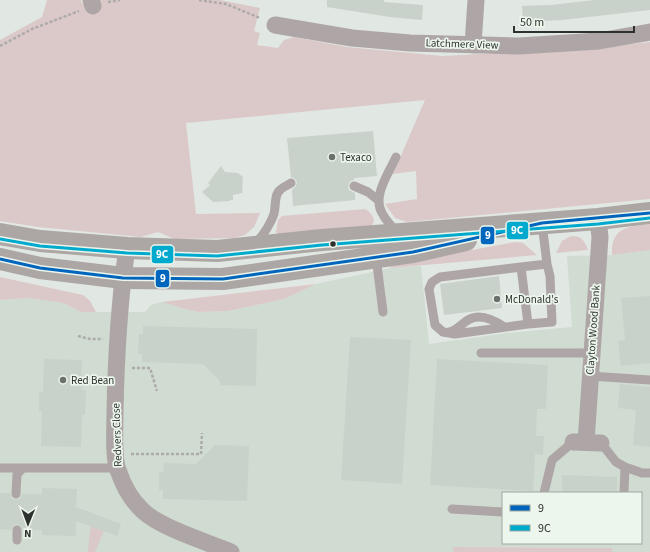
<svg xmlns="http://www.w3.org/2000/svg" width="650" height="552" viewBox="0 0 650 552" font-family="'Source Sans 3',sans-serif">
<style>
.built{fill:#d0dbd1;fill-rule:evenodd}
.green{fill:#dbc9c9}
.building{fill:#c8d2ca}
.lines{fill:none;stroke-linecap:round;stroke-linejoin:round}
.path{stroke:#adaba9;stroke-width:2.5;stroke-dasharray:3 2;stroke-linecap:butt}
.service{stroke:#aea6a6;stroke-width:9}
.minor{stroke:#aea6a6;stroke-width:17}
.trunk{stroke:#aca7a5;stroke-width:22}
.bus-1-casing{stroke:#ecf6ed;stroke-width:6}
.bus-2-casing{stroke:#ecf6ed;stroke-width:6}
.bus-1{stroke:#0065bd;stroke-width:3}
.bus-2{stroke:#00a9ce;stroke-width:3}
.poi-dot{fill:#6d716d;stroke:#ecf6ed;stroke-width:1.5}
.bus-dot{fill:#2e322e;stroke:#ecf6ed;stroke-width:1.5}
.labels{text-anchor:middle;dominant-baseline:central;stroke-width:3.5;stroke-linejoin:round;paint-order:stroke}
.street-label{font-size:11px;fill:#2e322e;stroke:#ecf6ed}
.poi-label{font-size:11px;fill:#2e322e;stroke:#ecf6ed;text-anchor:start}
.line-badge{stroke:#ecf6ed;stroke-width:1.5}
.badge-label{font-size:11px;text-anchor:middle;font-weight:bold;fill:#fff}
</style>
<rect width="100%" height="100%" fill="#e1e7e2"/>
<path class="built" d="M650 250V552H612L613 548 453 547V552H0V300L28 298 63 303 81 312H145L151 305 162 302 181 308 198 312 228 311 284 299 316 284 391 268 421 266 429 344 507 333 572 327 567 256 612 255ZM503 493H641V543H503Z"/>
<path class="green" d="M47 0H81L82 4 96 0H220L260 8 254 31 260 33 257 45 278 48 284 40 294 37 347 47 442 56 598 48 650 42V199L407 222 395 218 385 204 417 199 416 171 393 174 425 100 186 123 196 214 260 213 254 227 245 235 234 238 175 239 158 232 141 237 38 227 0 221V40L42 17Z
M365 209C372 213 378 221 370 227L279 235 276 232 278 220 282 216Z
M650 224V250L612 255C611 227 627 227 650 224Z
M571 236C582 236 584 240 588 250L556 253 562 241Z
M515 242 523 243 537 255 391 268 390 265Z
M0 277 83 295 90 301 96 312H81L63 303 28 298 0 300Z
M316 284 284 299 228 311 198 312 181 308 162 302Z
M91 526 104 531 95 552H88C88 543 90 535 91 526Z
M453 547 613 548 612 552H453Z"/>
<path class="building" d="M327 0H384V2L423 5 422 20 390 17 327 7Z
M594 0H650V10L562 20 523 22 522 6 551 5Z
M373 131 377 176 354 178V180L350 181 348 187 349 190 355 193V200L293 206 292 190 296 186 297 182 294 178 291 177 287 138Z
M221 166 225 172 238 173 243 177 242 193 233 195V200H230V201L213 202 202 192 210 185 208 183Z
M499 276 502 308 444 315 440 284Z
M650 296V363L621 366 618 341 625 340 621 298Z
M143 326 257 329 256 386 220 385V381L203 364 142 362V354H138L139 334H143Z
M350 337 411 340 402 484 341 480Z
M44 359 82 360 81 390H86L85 415H82L81 447 41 446 42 411H39V392H43Z
M437 359 548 365 546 409H537L536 436H544L543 455 535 454 533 491 430 485Z
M620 384 650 387V447L633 445 636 410 618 408Z
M215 445 249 446 247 501 163 499V490H159V472H163L164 463 196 464Z
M562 475 617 477V493H562Z
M42 488 77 489 76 507 121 524 117 536 76 521V536L42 535V530H23L22 527 17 524 14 525 11 530 0 529V493H10L12 499 16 500 21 498 22 494H42Z"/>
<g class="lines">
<path class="path" d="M199 0 226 4 260 18
M108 2 120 0
M0 46 32 29 79 11
M78 336 90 339H103
M132 368H150L157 391
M131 454H201L202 433"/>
<path class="service" d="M396 157C389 173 372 196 382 213 386 221 392 227 398 233
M354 186 368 192 378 200
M542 223 547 264 550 276 552 322 528 324 521 267 547 264
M256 243C264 234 270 225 274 214 276 206 274 195 280 190 283 187 288 185 291 183
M376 257 383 312
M521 267 440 277 432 282 429 289 435 325 443 332 455 334 528 324
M449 332C457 331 461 324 468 320 480 313 494 320 504 327
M481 353H591
M590 376 650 380
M601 443 616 462 625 467 624 493
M625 467 642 473H650
M0 468H117
M544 493 552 460 573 442
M16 494 17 474 23 468
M452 509 503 512
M17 540V530"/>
<path class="minor" d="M91 0 93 6
M275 25 352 38 410 43 519 46 599 41 650 32
M473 45 476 0
M127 248C119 303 116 357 115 412 115 427 113 457 118 470 123 485 131 500 143 511 161 528 207 542 231 552
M573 442 601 443
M586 442 600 237 598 219"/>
<path class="trunk" d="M0 234 40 241 127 248 217 251 322 240 598 219 650 213
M0 259 40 268 123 278 223 279 413 252 466 240"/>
<g class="bus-1-casing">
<path id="bus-1" d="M0 259 40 268 123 278 223 279 413 252 542 223 650 213"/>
</g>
<g class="bus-2-casing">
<path id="bus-2" d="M0 239 40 246 127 253 217 256 322 245 598 224 650 218"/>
</g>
<use href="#bus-1" class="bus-1"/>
<use href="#bus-2" class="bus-2"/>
</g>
<g class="poi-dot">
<circle cx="332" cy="157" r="4"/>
<circle cx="497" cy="299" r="4"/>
<circle cx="63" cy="380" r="4"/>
</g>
<circle class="bus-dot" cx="333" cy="244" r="3.5"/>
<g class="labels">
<g class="street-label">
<text transform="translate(462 44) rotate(2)">Latchmere View</text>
<text transform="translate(593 330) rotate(-86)">Clayton Wood Bank</text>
<text transform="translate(117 435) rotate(-92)">Redvers Close</text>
</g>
<g class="poi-label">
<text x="340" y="157">Texaco</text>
<text x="505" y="299">McDonald's</text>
<text x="71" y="380">Red Bean</text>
</g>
</g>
<g class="line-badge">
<rect x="506" y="221" width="23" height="19" rx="4" fill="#00a9ce"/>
<rect x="480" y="226" width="15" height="19" rx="4" fill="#0065bd"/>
<rect x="151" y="245" width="23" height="19" rx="4" fill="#00a9ce"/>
<rect x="155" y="269" width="15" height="19" rx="4" fill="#0065bd"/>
</g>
<g class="badge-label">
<text x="517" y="234">9C</text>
<text x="488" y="239">9</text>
<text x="162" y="258">9C</text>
<text x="163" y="282">9</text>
</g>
<rect x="502" y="492" width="140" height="52" fill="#ecf6ed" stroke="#a0a8a1"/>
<rect x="510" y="505" width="20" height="6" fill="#0065bd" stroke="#a0a8a1"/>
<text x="538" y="512" font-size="12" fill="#2e322e">9</text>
<rect x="510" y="525" width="20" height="6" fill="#00a9ce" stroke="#a0a8a1"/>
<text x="538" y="532" font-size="12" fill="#2e322e">9C</text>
<g transform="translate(28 524) rotate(181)" stroke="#ecf6ed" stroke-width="3" paint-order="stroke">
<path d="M0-3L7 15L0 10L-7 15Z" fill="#2e322e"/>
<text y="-6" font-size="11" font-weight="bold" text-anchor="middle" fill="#2e322e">N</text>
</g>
<path d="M514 26v6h120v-6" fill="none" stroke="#2e322e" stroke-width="2"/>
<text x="520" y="26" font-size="12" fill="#2e322e" stroke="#ecf6ed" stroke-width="3" paint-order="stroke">50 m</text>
</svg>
